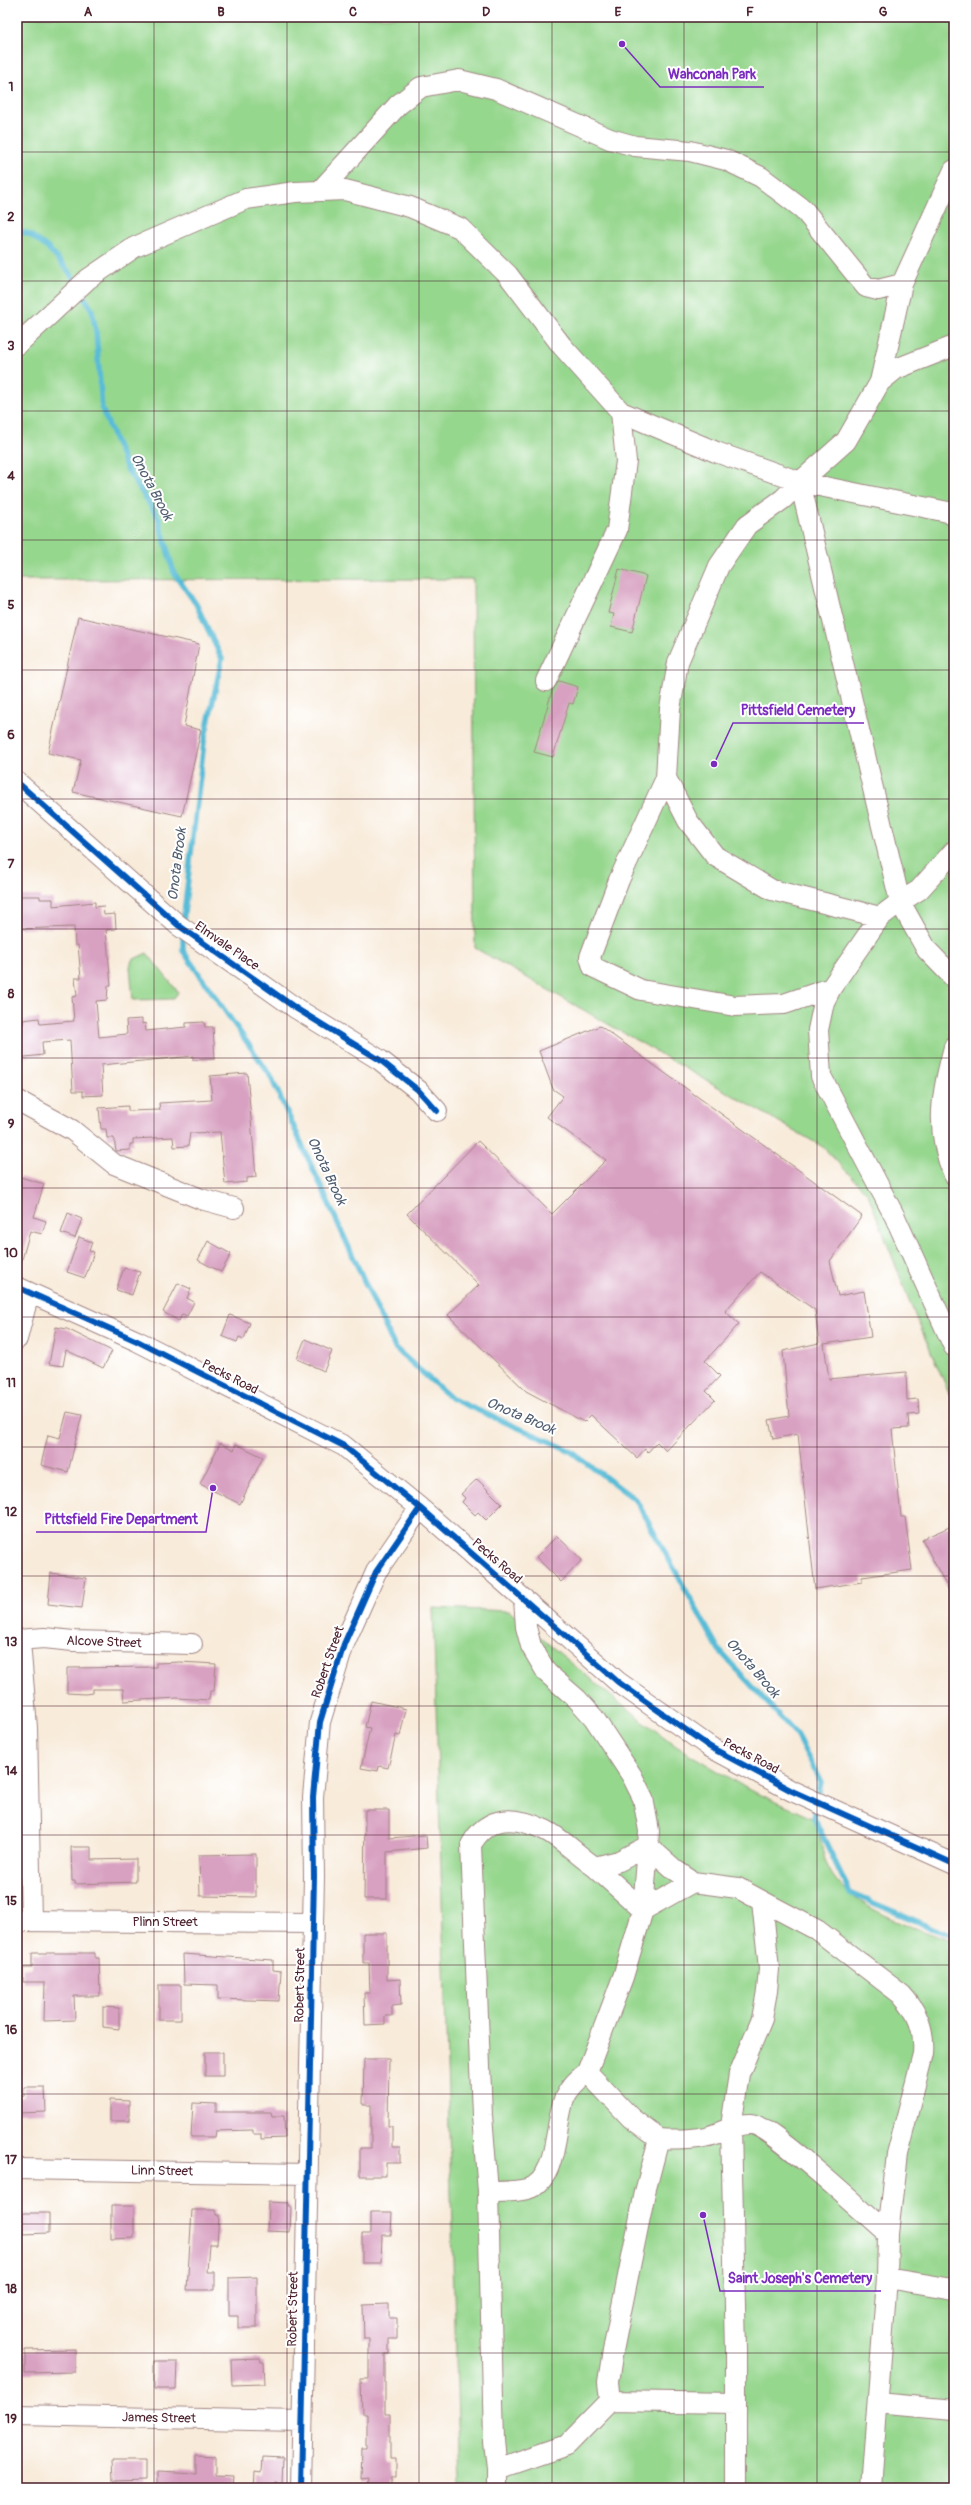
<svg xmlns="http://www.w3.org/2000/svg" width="971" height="2505" viewBox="0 0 971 2505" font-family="Pangolin,sans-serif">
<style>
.green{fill:#96d78e;stroke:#707b5c}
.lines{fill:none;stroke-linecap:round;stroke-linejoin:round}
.stream{stroke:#58bcd7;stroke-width:5.5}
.building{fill:#d8a0c1}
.minor-casing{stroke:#a18582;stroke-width:22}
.minor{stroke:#fff;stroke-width:20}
.cycleway-casing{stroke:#fff;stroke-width:8}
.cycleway{stroke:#0057b8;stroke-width:6}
.grid{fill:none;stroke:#4a1f2b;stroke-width:1;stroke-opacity:0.55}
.labels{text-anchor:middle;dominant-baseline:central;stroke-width:4;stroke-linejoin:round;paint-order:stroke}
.street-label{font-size:13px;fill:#4a1f2b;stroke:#fff}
.water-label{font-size:14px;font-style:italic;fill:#505e70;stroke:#fff}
.leader{fill:none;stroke:#7b2cbf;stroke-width:1.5}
.callout-dot{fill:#7b2cbf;stroke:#fff;stroke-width:1.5}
.callout-label{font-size:14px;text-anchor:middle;font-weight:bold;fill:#7b2cbf;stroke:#fff;stroke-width:4;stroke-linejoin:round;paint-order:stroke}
.neatline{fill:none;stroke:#4a1f2b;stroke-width:1.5}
.grid-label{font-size:13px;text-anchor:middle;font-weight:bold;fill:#4a1f2b}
</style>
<rect width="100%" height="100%" fill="#fff"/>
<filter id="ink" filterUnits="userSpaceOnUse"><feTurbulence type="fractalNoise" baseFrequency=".025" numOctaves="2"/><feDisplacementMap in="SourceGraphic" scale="8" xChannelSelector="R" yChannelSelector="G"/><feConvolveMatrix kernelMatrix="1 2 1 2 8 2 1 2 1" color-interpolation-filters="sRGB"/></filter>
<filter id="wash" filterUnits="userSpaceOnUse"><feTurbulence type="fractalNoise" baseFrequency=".012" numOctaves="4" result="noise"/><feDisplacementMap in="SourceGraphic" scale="16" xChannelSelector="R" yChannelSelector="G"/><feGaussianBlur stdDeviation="0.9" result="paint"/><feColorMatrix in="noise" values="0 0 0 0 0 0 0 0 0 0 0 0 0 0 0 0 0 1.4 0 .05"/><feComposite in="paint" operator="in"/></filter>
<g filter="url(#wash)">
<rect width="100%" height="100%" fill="#f8ebda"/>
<path class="green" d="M17 17H954V1404L914 1313 868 1194 823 1147 475 948 473 579 17 580Z
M147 953 178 992 174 999 133 1000 130 967 132 960Z
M433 1608 509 1611 612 1697 676 1746 746 1788 816 1820C820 1835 822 1853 828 1867 845 1907 916 1928 954 1942V2488H460Z"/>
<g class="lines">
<path class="stream" d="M17 231 29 234 49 249 70 273 92 310 96 332 102 409 127 469 158 517 174 573 196 604 222 659 204 742 183 922
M183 935V951L270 1075 395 1348 452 1399 569 1450 636 1500 719 1650 795 1733 821 1782 814 1818 850 1893 954 1937"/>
</g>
<g id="blocks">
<path class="building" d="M619 569 646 576 632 632 611 627 614 614 608 613Z
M78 617 199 644 184 726 201 730 182 816 73 792 81 760 48 753Z
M559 681 578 687 573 704 569 703 553 757 534 752 552 691Z
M18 896H40V899H53V906L95 902V907L103 906 104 915 115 914 116 929 106 930 111 986H108L107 1000 96 1001 99 1037 127 1034 126 1020 142 1019V1024L145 1023 146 1031 186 1027V1023L204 1022 205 1027H213L215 1059 193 1060V1056L101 1065 103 1095 83 1096V1091H73L70 1040 42 1042 43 1055 17 1058V1025L23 1024V1020L39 1018 40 1024 74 1021 72 997 77 996 75 978H81L78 945H75L74 927 21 929V925H17Z
M600 1026 862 1216 830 1261 838 1296 864 1291 871 1337 824 1344 829 1379 906 1372 907 1400 918 1399 919 1414 908 1415 909 1428 892 1429 901 1517H905L912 1570 862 1577V1582L815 1589 798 1434 773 1439 769 1420 789 1416 783 1351 819 1343 815 1310 760 1272 725 1311 739 1324 705 1361 720 1376 706 1391 715 1400 666 1451 657 1442 648 1452 645 1449 637 1458 591 1415 584 1422 526 1391 448 1315 479 1285 407 1214 478 1141 552 1214 606 1160 547 1117 563 1096 553 1089 539 1051Z
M247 1073 256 1177 247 1178V1182L225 1184 220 1132 190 1133 188 1146 174 1147 173 1137 133 1139V1144H130V1150L116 1151 114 1138H107L106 1129H101L99 1108 128 1106V1111L160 1110 159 1103 212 1100 210 1076Z
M20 1177 44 1184 34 1217 46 1221 42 1234 30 1231 21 1263H17V1186Z
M68 1213 82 1219 75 1238 61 1233Z
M79 1237 92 1242 89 1251 94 1252 85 1278 67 1272Z
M208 1241 231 1254 221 1272 198 1260Z
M124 1268 140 1272 132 1295 116 1290Z
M178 1283 191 1289 187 1298 194 1302 187 1316 182 1314 179 1321 163 1312Z
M230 1315 250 1323 244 1339 239 1337 237 1342 222 1336Z
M56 1327 67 1329 112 1351 103 1368 66 1350 63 1366 49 1364Z
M305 1339 332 1351 324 1371 297 1359Z
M67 1412 82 1415 68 1472 41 1465 48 1435 60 1438Z
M220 1443 234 1450 236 1444 263 1457 240 1504 200 1484Z
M477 1479 502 1504 486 1520 478 1512 475 1515 462 1502 465 1498 461 1494Z
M954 1525V1600L922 1539Z
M557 1536 582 1560 561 1582 536 1557Z
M51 1573 86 1578 82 1608 48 1604Z
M180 1662 216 1664 214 1691H210L209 1700 178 1698 124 1701 123 1689H93V1693L85 1694 67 1693V1668L156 1667V1663Z
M371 1701 406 1709 400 1736 396 1735 388 1768 379 1766 378 1771 361 1768 370 1728 365 1727Z
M365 1810H389V1838L426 1835 427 1848 387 1852V1899H364Z
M71 1847H91V1860L136 1859V1882L75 1884V1881H72Z
M256 1854V1897L200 1896 199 1855Z
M363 1933H387V1980L400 1979 401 2005 392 2006V2016H385V2024L365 2025 364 1993H370L369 1963H363Z
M32 1953H95V1958H99L100 1996H74L75 2020 44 2021 45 1982H23V1968H32Z
M183 1954 273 1960V1970L281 1971 279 2001 218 1999V1985L184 1984Z
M159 1985H181V2020H159Z
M103 2007 119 2008V2029L103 2027Z
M205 2052H223V2076H205Z
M364 2059H389L388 2126H392V2147H400V2163H386V2176H360V2148H371V2105H363Z
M24 2087H45L46 2112 17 2113V2097L24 2096Z
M110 2100 129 2101V2121H110Z
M193 2103 216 2104V2112H271L272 2116H284L285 2138 261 2139V2134H253V2130L216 2131 215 2137H191Z
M268 2202 289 2203 288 2206H291L290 2232 267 2231Z
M111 2206H134V2238L111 2239Z
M192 2210H216V2215H219L217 2244H209L207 2272H215V2290H187Z
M370 2212H392L391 2235H382L381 2263H362V2234H370Z
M23 2213H49V2233L23 2234Z
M257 2277V2328H238V2316H229V2278Z
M389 2304V2318H397V2339H389V2354H385V2414H390V2459H395V2477H391V2488H367L368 2478 361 2479 362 2448H367V2414H362L361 2379H369V2339H364L363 2305Z
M75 2349V2372L25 2373V2350Z
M260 2359 261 2362H264L265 2384 232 2385 231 2360Z
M154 2361H177L176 2389H154Z
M196 2455 215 2456V2475L233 2476 232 2488H157V2472L196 2474Z
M262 2456 283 2457 282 2484 275 2483 274 2488H254L255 2472 261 2473Z
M112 2461H145V2480L113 2481Z"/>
</g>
</g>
<g filter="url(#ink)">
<use href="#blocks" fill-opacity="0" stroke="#a18582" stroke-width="1"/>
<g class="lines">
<g class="minor-casing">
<path id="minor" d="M954 170 902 284 880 382 846 441 800 482 948 512 954 516
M17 345 88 279 135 247 246 199 295 192 320 191
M880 382 896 369 954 346
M800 482 716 452 621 412 562 346 508 275 460 228 410 207 345 190 320 191 398 105 421 87 459 80 496 89 610 139 635 146 690 151 726 160 761 177 803 209 866 287 878 290 902 284
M546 681 617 530 626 461 621 412
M666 778 670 709 678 662 719 566 747 525 783 499 800 482 900 902 880 917 772 890 715 856 688 821 666 778 619 880 590 957 593 967 641 990 735 1006 784 1004 831 988
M17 782 178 925 297 1009 380 1060 418 1090 437 1111
M954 851 919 890 900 902 927 950 954 978
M880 917 831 988 824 1002 818 1030 821 1076 895 1217 954 1347
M954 1047C942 1094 934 1128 954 1175
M17 1100 72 1130 114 1164 201 1199 234 1208
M17 1287 137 1341 344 1446 420 1508 618 1682 710 1747 792 1791 954 1864
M17 1339 29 1293
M524 1599 526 1627 531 1646 547 1673 577 1699 594 1718 632 1776 643 1798 649 1831 648 1846 619 1861 595 1867 643 1910 623 1977 587 2072 631 2118 659 2139C674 2140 689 2140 705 2137 721 2134 733 2123 751 2124 768 2124 869 2217 888 2234
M17 1640 44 1638 73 1641 192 1644
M20 1641 27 1728 31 1921
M693 1882 643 1910 648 1846 675 1870 693 1882 738 1888 762 1901 769 1969 767 1991 762 2019 739 2074 731 2126 736 2351V2488
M762 1901 817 1930 902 1995C918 2012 925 2030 923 2054L897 2154 888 2234 887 2278 954 2289
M17 1921 313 1923
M17 2169 307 2174
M488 2192 482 2115 471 1845C488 1814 516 1816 545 1830 563 1839 578 1856 595 1867
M610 2401 608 2382 612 2356 645 2192 659 2139
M878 2403 954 2410
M17 2415 302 2421
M497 2469 494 2441 488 2192C500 2192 515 2192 527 2189 559 2181 554 2122 565 2097 570 2086 579 2079 587 2072
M301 2488 314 1877 313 1797 320 1722 344 1644 376 1572 420 1508
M497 2488V2469L567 2445 610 2401 735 2403
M871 2488 887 2278"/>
</g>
<use href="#minor" class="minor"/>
<g class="cycleway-casing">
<path id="cycleway" d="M17 782 178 925 297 1009 380 1060 418 1090 437 1111
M17 1287 137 1341 344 1446 420 1508 618 1682 710 1747 792 1791 954 1864
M301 2488 314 1877 313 1797 320 1722 344 1644 376 1572 420 1508"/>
</g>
<use href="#cycleway" class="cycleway"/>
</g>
</g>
<path class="grid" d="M154 17V2488M287 17V2488M419 17V2488M552 17V2488M684 17V2488M817 17V2488M17 152H954M17 281H954M17 411H954M17 540H954M17 670H954M17 799H954M17 929H954M17 1058H954M17 1188H954M17 1317H954M17 1447H954M17 1576H954M17 1706H954M17 1835H954M17 1965H954M17 2094H954M17 2224H954M17 2353H954"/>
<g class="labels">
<g class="street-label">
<text transform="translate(227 946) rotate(35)">Elmvale Place</text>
<text transform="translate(230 1377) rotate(27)">Pecks Road</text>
<text transform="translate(497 1561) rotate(41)">Pecks Road</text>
<text transform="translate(104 1642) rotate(2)">Alcove Street</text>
<text transform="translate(328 1662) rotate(-71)">Robert Street</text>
<text transform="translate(751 1756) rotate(28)">Pecks Road</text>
<text x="165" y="1922">Plinn Street</text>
<text transform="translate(300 1985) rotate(-89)">Robert Street</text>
<text transform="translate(162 2171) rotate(1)">Linn Street</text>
<text transform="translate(293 2309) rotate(-89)">Robert Street</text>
<text transform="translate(159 2418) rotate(1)">James Street</text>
</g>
<g class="water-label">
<text transform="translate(152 487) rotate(62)">Onota Brook</text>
<text transform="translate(177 864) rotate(-83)">Onota Brook</text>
<text transform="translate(327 1171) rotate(65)">Onota Brook</text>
<text transform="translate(521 1416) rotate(23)">Onota Brook</text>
<text transform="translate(753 1668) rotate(49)">Onota Brook</text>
</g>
</g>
<path class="leader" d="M622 44L660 87H764M714 764L733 723H864M213 1488L206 1532H36M703 2215L720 2291H881"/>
<g class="callout-dot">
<circle cx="622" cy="44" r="4"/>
<circle cx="714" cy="764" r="4"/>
<circle cx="213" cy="1488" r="4"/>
<circle cx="703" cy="2215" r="4"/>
</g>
<g class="callout-label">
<text x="712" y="79">Wahconah Park</text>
<text x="798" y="715">Pittsfield Cemetery</text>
<text x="121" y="1524">Pittsfield Fire Department</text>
<text x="800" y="2283">Saint Joseph's Cemetery</text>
</g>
<rect width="971" height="2505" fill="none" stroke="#fff" stroke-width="44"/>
<rect x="22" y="22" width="927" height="2461" class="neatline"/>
<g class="grid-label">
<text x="88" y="16">A</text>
<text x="221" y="16">B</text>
<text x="353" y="16">C</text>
<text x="486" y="16">D</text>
<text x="618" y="16">E</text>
<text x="750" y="16">F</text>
<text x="883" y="16">G</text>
<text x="11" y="91">1</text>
<text x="11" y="221">2</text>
<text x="11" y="350">3</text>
<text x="11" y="480">4</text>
<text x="11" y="609">5</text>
<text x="11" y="739">6</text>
<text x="11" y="868">7</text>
<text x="11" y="998">8</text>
<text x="11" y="1128">9</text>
<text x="11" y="1257">10</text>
<text x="11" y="1387">11</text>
<text x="11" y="1516">12</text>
<text x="11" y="1646">13</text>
<text x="11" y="1775">14</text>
<text x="11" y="1905">15</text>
<text x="11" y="2034">16</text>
<text x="11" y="2164">17</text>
<text x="11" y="2293">18</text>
<text x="11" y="2423">19</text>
</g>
</svg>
